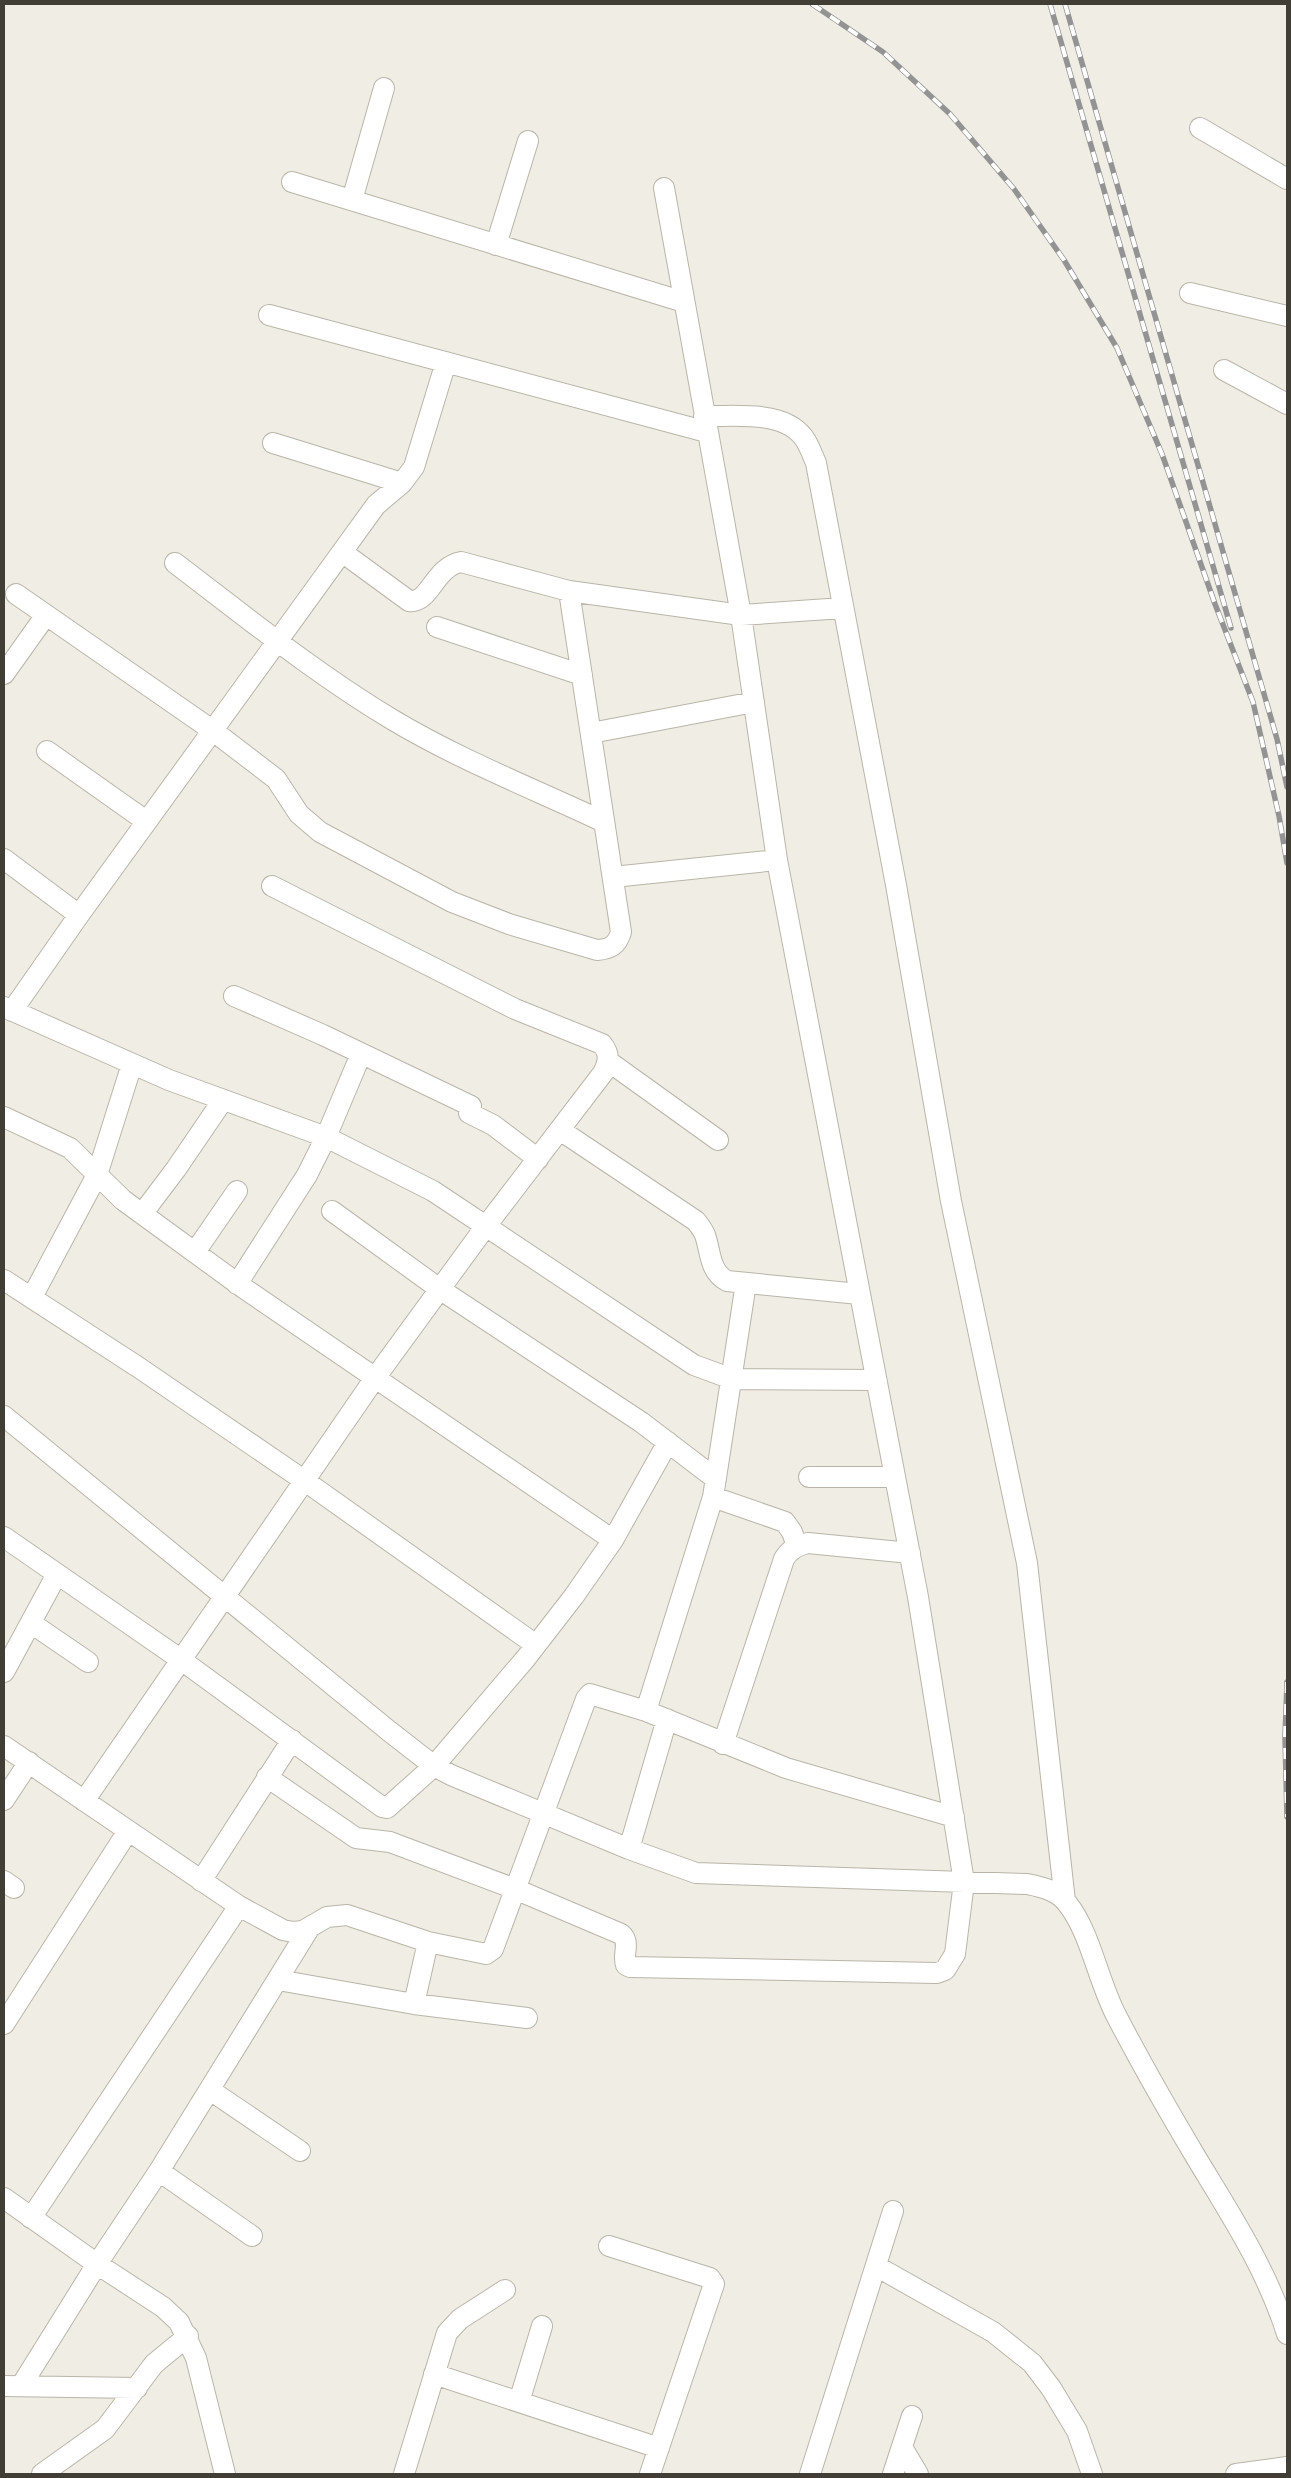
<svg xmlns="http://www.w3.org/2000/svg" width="1291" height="2478" viewBox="0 0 1291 2478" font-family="'PT Sans Narrow',sans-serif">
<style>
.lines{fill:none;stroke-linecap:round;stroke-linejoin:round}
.minor-casing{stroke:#bab5a8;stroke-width:22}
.minor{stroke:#fff;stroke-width:20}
.rail-casing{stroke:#939393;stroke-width:5.5}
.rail{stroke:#fff;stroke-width:4;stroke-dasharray:11;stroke-linecap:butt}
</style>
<rect width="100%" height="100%" fill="#f0ede5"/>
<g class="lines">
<g class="minor-casing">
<path id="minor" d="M1200 128 1287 179
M292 182 684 302
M352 200 384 88
M496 245 528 141
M1190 293 1287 316
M269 315 707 432
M1224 370 1287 404
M704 416C736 417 787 409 806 441 810 448 813 456 816 463L896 885 951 1201 1027 1563 1065 1901
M273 443 402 483
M342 552 409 601C430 604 434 567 461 562L569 591 741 615 843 608
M175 563C246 617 316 674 393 720 460 760 534 789 604 822
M16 594 212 730 276 779 299 814 320 832 452 902 509 924 597 950C611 949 617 945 621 932L569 591
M437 627 582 675
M4 674 46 615
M591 733 754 702
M47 751 146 821
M4 859 79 915
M613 877 777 860
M234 996 323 1035 471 1106
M4 1007 169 1080 326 1137 433 1191 694 1365 732 1379 876 1380
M12 1011 79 915 376 505 402 483 414 467 446 362
M608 1061 718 1140
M469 1113 493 1125 538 1159
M4 1117 70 1148 123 1200 245 1289 613 1540
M560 1130 696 1221C699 1225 703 1230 705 1235 711 1252 709 1271 727 1281L859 1294
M332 1211 441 1290 641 1422 716 1479
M142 1214 176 1169 223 1100
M195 1252 237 1191
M4 1280 138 1367 305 1481 536 1645
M237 1284 307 1175 326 1137 361 1054
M32 1297 97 1175 132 1064
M4 1416 389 1731 434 1766 451 1775 629 1849 696 1873 1027 1884C1041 1887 1057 1890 1067 1903 1091 1933 1098 1982 1117 2017 1142 2065 1169 2112 1197 2159 1231 2215 1267 2270 1287 2334
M809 1477H895
M713 1497 785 1522 792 1532 797 1546
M4 1537 180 1659 382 1807 387 1808 434 1766 526 1658 574 1596 613 1540 668 1442
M31 1623 88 1662
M4 1672 57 1574
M646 1711 713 1497 746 1283
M723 1744 784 1559C790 1549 797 1546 808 1543L910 1553
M4 1746 239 1906 283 1930 293 1932 303 1931 327 1917 347 1915 428 1942 486 1954 493 1949 586 1699 590 1694 646 1711 786 1768 954 1817
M267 1777 356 1838 390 1842 515 1889 621 1934C631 1942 622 1955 626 1965L630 1967 937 1973 945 1970 955 1954 964 1882 918 1597 777 860 741 615 664 188
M4 1800 29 1762
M84 1801 375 1378 486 1226 603 1073C609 1061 610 1054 602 1044L515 1009 272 886
M629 1849 667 1719
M4 1881 14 1888
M201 1881 292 1740
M278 1980 414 2004 527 2018
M414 2004 428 1942
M4 2024 128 1831
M210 2090 300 2151
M159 2171 252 2236
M4 2198 97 2264 163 2307 179 2322 196 2358 225 2474
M31 2218 239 1906
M609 2246 710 2278 714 2284 650 2474
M876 2266 993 2332 1032 2363 1051 2388 1077 2431 1092 2474
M434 2374 659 2448
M4 2386 137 2388
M21 2386 97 2264 159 2171 310 1927
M519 2402 542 2326
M902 2447 918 2474
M42 2474 105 2429 154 2364 188 2336
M404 2474 447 2333 460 2319 505 2290
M810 2474 893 2211
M893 2474 912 2416
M1236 2474 1287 2467"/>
</g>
<use href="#minor" class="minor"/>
<g class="rail-casing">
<path id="rail" d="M812 4 883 52 950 114 1014 189 1064 260 1117 348 1162 454 1215 604 1253 702 1279 816 1287 863
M1050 4 1231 628
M1065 4 1277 739 1287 787
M1287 1682 1285 1737 1287 1817"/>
</g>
<use href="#rail" class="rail"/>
</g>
<rect width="1291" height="2478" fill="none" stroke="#413e35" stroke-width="10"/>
</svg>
